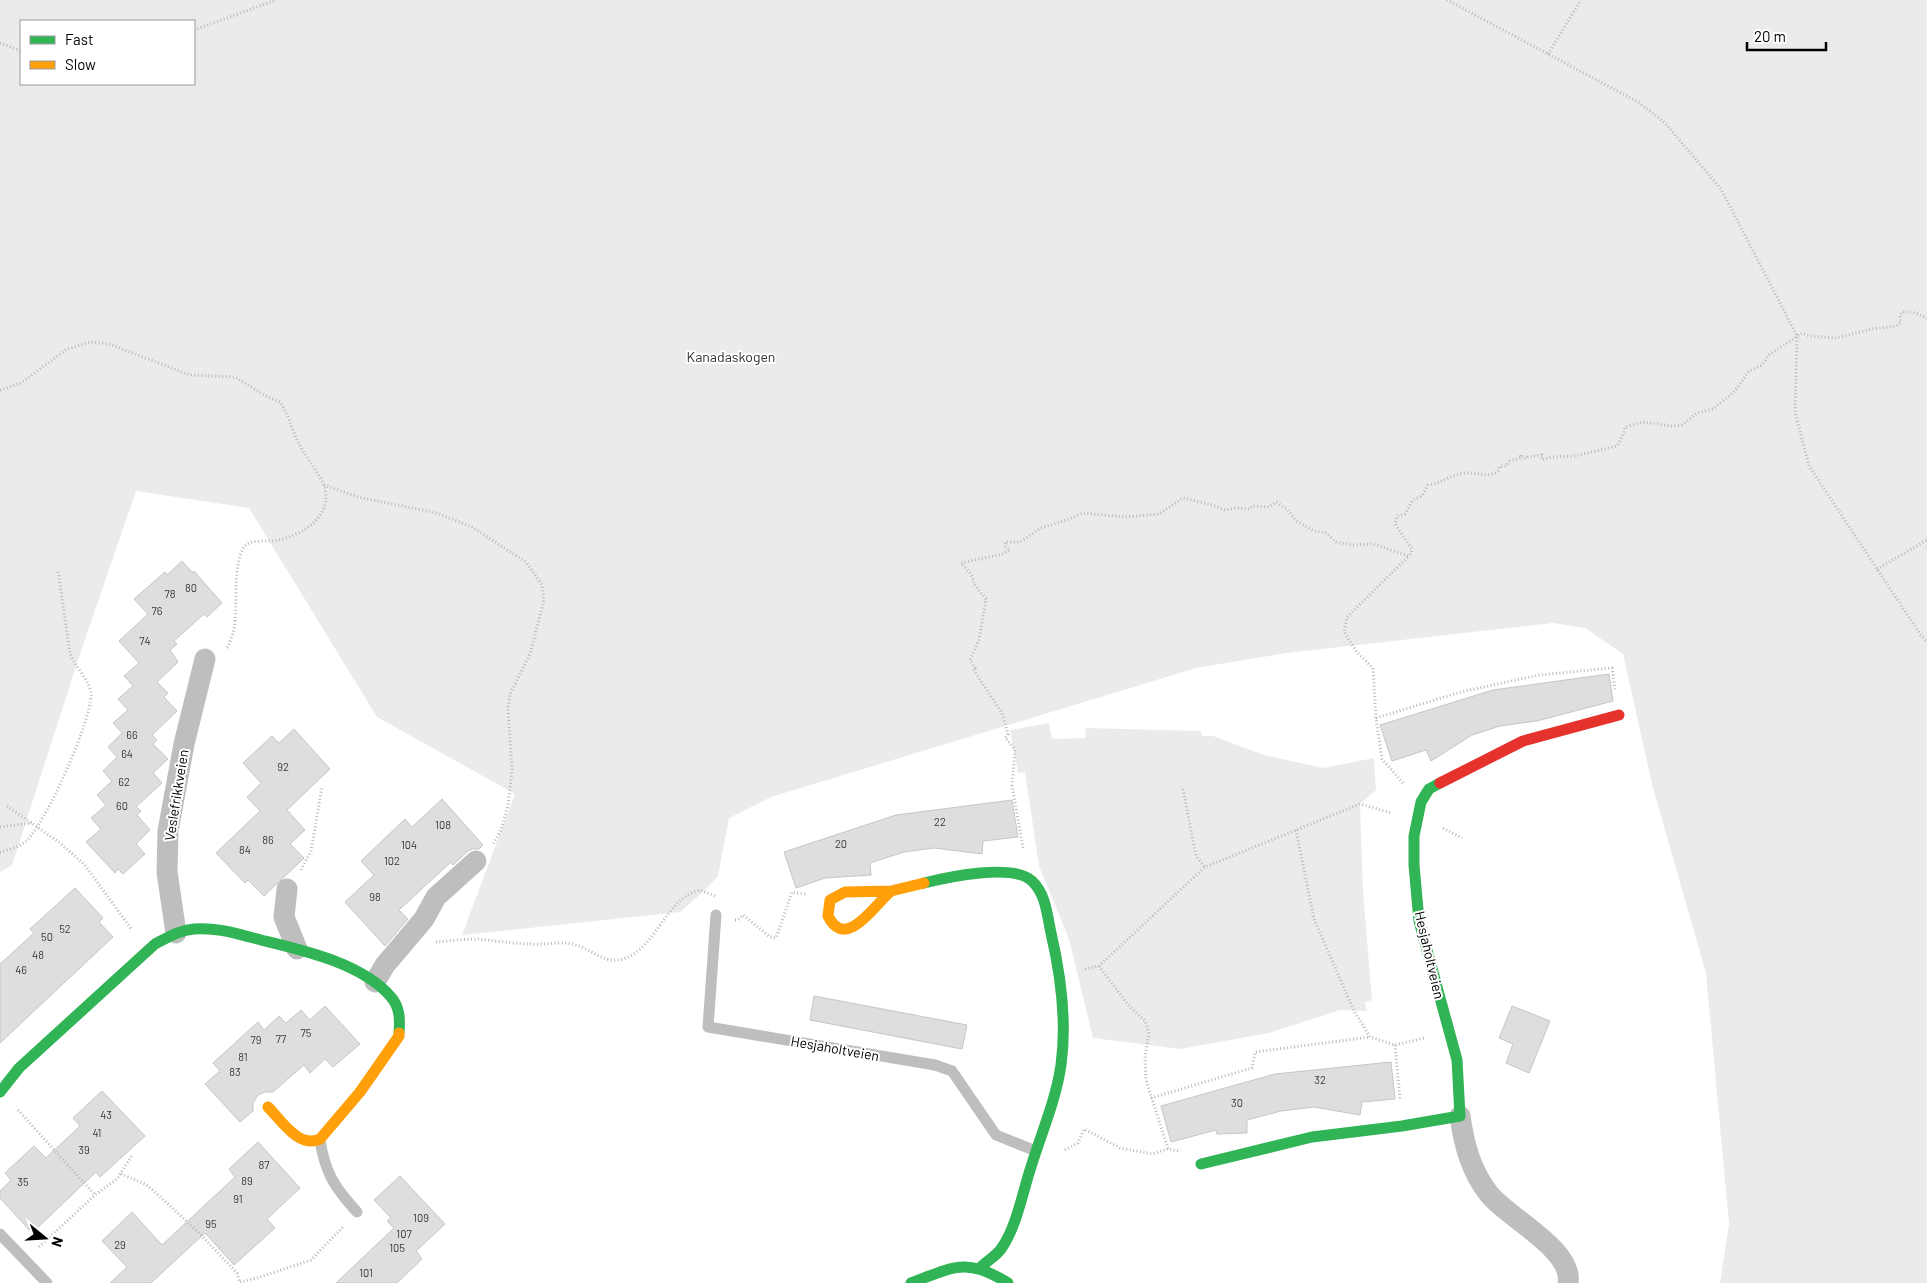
<svg xmlns="http://www.w3.org/2000/svg" width="1927" height="1283" viewBox="0 0 1927 1283" font-family="Barlow,sans-serif">
<style>
.green{fill:#ebebeb;fill-rule:evenodd}
.building{fill:#dedede;stroke:#c6c6c6}
.lines{fill:none;stroke-linecap:round;stroke-linejoin:round}
.path{stroke:#b9b9b9;stroke-width:3;stroke-dasharray:1 2.5;stroke-linecap:butt}
.lane{stroke:#bebebe;stroke-width:11}
.street{stroke:#bebebe;stroke-width:21}
.fast{stroke:#30b455;stroke-width:11}
.slow{stroke:#ff9f0a;stroke-width:11}
.jam{stroke:#e5322d;stroke-width:11}
.labels{text-anchor:middle;dominant-baseline:central;stroke-width:4;stroke-linejoin:round;paint-order:stroke}
.number-label{font-size:11px;fill:#383838}
.park-label{font-size:14px;fill:#313131;stroke:#fff}
.street-label{font-size:14px;fill:#000;stroke:#fff}
</style>
<rect width="100%" height="100%" fill="#fff"/>
<path class="green" d="M0 0H1927V1283H1720L1729 1224 1706 973 1653 788 1623 654 1585 628 1553 623 1287 653 1196 668 771 797 729 818 718 876 705 890 680 912 462 935 515 794 377 717 249 508 136 491 81 651 12 865 0 872ZM21 21H194V84H21Z
M1049 723 1052 739 1085 738 1086 728 1201 731 1202 736H1213L1264 755 1323 768 1374 758 1376 790 1360 804 1363 892 1372 1000 1365 1002 1367 1011 1340 1010 1269 1033 1180 1049 1093 1038 1069 939 1039 866 1025 772 1018 773 1010 730Z"/>
<path class="building" d="M182 561 193 573 194 571 222 603 207 617 204 614 174 641 177 644 170 650 178 662 157 682 168 693 164 697 177 711 152 735 157 740 153 744 168 759 153 773 162 783 136 807 141 811 137 815 150 830 136 844 145 854 123 874 118 869 115 873 86 842 101 829 91 818 106 805 97 795 112 781 103 771 117 757 108 747 122 733 113 723 128 710 118 699 133 686 124 676 139 663 119 641 148 614 134 599 165 572 167 575Z
M1609 674 1613 701 1537 721 1500 726 1472 735 1431 761 1426 750 1392 761 1380 725 1493 690Z
M294 729 330 769 287 810 305 830 290 844 304 858 264 896 248 880 245 883 216 853 260 811 247 797 261 783 243 763 272 736 279 743Z
M442 799 483 845 479 849H473L468 851 453 865 451 862 399 910 408 919 385 946 345 902 374 875 361 861 405 819 412 827Z
M1012 800 1018 837 983 841 982 854 934 848 904 852 870 863 871 875 825 878 796 888 784 852 896 815Z
M75 888 103 918 99 922 113 937 0 1043V964L34 933 30 929Z
M814 996 967 1025 962 1049 810 1020Z
M325 1006 360 1044 333 1067 325 1059 310 1073 304 1065 273 1092H265L258 1095 253 1103V1111L240 1122 205 1084 220 1071 213 1063 258 1022 264 1030 279 1016 286 1023 301 1010 310 1020Z
M1512 1006 1550 1021 1529 1073 1506 1063 1513 1044 1499 1038Z
M1391 1062 1395 1099 1362 1102 1360 1115 1314 1107 1281 1111 1247 1120V1133L1217 1134 1216 1130 1171 1142 1161 1106 1275 1074Z
M102 1091 145 1136 100 1177 96 1172 32 1233 0 1198V1191L11 1180 5 1173 34 1146 46 1158 80 1126 73 1118Z
M258 1142 300 1188 267 1219 275 1228 234 1265 205 1233 151 1283H110L127 1267 102 1241 132 1212 162 1245 235 1177 229 1169Z
M400 1176 445 1224 416 1251 422 1259 397 1283H336L394 1228 387 1221 391 1218 374 1200Z"/>
<g class="lines">
<path class="path" d="M1447 0 1638 102 1665 123 1721 189 1797 336 1795 412 1809 466 1920 634 1927 642
M194 30 276 0
M0 43 21 51
M1548 54 1581 0
M0 390 21 383 67 349 91 342 109 344 190 375 235 377 266 396 280 402C289 415 292 430 299 444 306 457 316 469 323 483 336 514 304 535 278 540 269 543 252 538 245 546 232 562 238 608 234 629 233 635 230 641 228 647L225 649
M324 485 358 497 437 513 472 527 526 562 542 585 544 600 530 654 510 694 508 710 512 769 508 806 501 830 493 844
M1877 569 1927 540
M1376 718 1373 668 1357 652 1344 632 1347 617 1408 557
M1403 783 1382 759 1376 718 1461 692 1539 675 1612 668 1615 690
M1183 789 1196 856 1205 867
M7 806 60 843 84 864 132 930
M0 827 32 823
M1443 828 1462 838
M1296 830 1314 919 1354 1011 1370 1037 1395 1045 1424 1038
M1023 848 1012 785 1015 750 1012 745 1005 738 1008 734 1002 713 973 669 975 668 970 660 979 640 986 599 973 583 974 581 970 573 961 563 1003 554 1010 550 1005 546V542H1020L1041 528 1067 520 1083 513 1125 517 1159 514 1183 498 1212 505 1225 510 1236 508 1250 509 1252 506 1269 507 1276 502 1288 510 1295 520 1314 531 1326 533 1336 542 1352 545 1373 544 1409 556 1411 554 1412 549 1395 524 1397 516 1405 514 1413 500 1422 496 1428 485C1442 483 1450 475 1466 473 1479 472 1482 478 1498 472L1500 466H1506L1510 461 1521 458 1520 455 1526 459 1528 457 1542 455V460L1551 457 1575 456 1617 446 1624 433 1625 427 1643 422 1672 426 1682 425 1697 413 1713 409 1735 391 1749 371 1762 365 1769 355 1802 333 1810 336 1836 338 1872 329 1896 326 1901 322 1900 315 1902 312H1913L1927 318
M0 852C8 850 17 848 25 842 45 826 92 720 91 694 91 682 74 666 70 653L58 571
M301 870 311 851 322 787
M735 920H738L743 915 770 937 776 938 792 892 806 894
M436 942C449 941 464 939 478 939 499 941 521 945 542 944 553 944 565 941 576 945 593 950 606 966 626 958 658 945 665 899 700 890L715 896
M1099 966 1129 1006 1145 1021 1147 1026 1149 1034 1145 1056 1146 1080 1168 1149 1179 1151
M1085 969 1099 966 1205 867 1360 804 1391 813
M1395 1045 1400 1099
M1151 1098 1252 1068 1255 1052 1370 1037
M18 1110 95 1195 117 1179 133 1154
M1065 1150 1078 1143 1084 1129 1120 1148 1152 1154 1168 1149
M121 1174 145 1184 154 1191 200 1234 237 1273 240 1283
M39 1247 95 1195
M240 1282 257 1278 311 1260 344 1226"/>
<path class="lane" d="M716 915 708 1027 935 1065 952 1071 996 1135 1036 1151
M320 1140C325 1173 335 1188 357 1212
M0 1234 47 1283"/>
<path class="street" d="M287 889 284 917 297 949
M176 933 167 872 168 831 184 744 205 659
M375 982 385 965 424 919 436 897 476 861
M1460 1116C1464 1145 1471 1171 1489 1194 1508 1218 1574 1250 1568 1283"/>
<path class="fast" d="M924 883C948 877 1013 863 1032 881 1046 894 1047 915 1051 933 1061 976 1067 1021 1061 1065 1056 1100 1041 1134 1031 1167 1022 1194 1017 1226 1001 1249 996 1256 987 1261 981 1267
M0 1092 19 1068 155 944C167 938 179 930 194 929 217 927 238 934 261 940 302 950 362 963 391 997 400 1007 400 1020 399 1033
M1201 1164 1312 1137 1402 1126 1460 1116 1457 1060 1419 921 1414 865V836L1421 802 1429 789 1440 783
M911 1283C953 1267 967 1257 1008 1283"/>
<path class="slow" d="M891 891C875 904 846 952 828 916L830 900 845 892 891 891 924 883
M268 1107C281 1120 299 1149 320 1139L360 1092 399 1036V1033"/>
<path class="jam" d="M1440 783 1523 741 1619 715"/>
</g>
<g class="labels">
<g class="number-label">
<text x="191" y="587">80</text>
<text x="170" y="593">78</text>
<text x="157" y="610">76</text>
<text x="145" y="640">74</text>
<text x="132" y="734">66</text>
<text x="127" y="753">64</text>
<text x="283" y="766">92</text>
<text x="124" y="781">62</text>
<text x="122" y="805">60</text>
<text x="940" y="821">22</text>
<text x="443" y="824">108</text>
<text x="268" y="839">86</text>
<text x="841" y="843">20</text>
<text x="409" y="844">104</text>
<text x="245" y="849">84</text>
<text x="392" y="860">102</text>
<text x="375" y="896">98</text>
<text x="65" y="928">52</text>
<text x="47" y="936">50</text>
<text x="38" y="954">48</text>
<text x="21" y="969">46</text>
<text x="306" y="1032">75</text>
<text x="281" y="1038">77</text>
<text x="256" y="1039">79</text>
<text x="243" y="1056">81</text>
<text x="235" y="1071">83</text>
<text x="1320" y="1079">32</text>
<text x="1237" y="1102">30</text>
<text x="106" y="1114">43</text>
<text x="97" y="1132">41</text>
<text x="84" y="1149">39</text>
<text x="264" y="1164">87</text>
<text x="247" y="1180">89</text>
<text x="23" y="1181">35</text>
<text x="238" y="1198">91</text>
<text x="421" y="1217">109</text>
<text x="211" y="1223">95</text>
<text x="404" y="1233">107</text>
<text x="120" y="1244">29</text>
<text x="397" y="1247">105</text>
<text x="366" y="1272">101</text>
</g>
<g class="park-label">
<text x="731" y="356">Kanadaskogen</text>
</g>
<g class="street-label">
<text transform="translate(176 795) rotate(-81)">Veslefrikkveien</text>
<text transform="translate(1430 955) rotate(77)">Hesjaholtveien</text>
<text transform="translate(835 1048) rotate(10)">Hesjaholtveien</text>
</g>
</g>
<rect x="20" y="20" width="175" height="65" fill="#ffffff" stroke="#999999"/>
<rect x="30" y="36" width="25" height="8" fill="#30b455" stroke="#999999"/>
<text x="65" y="45" font-size="15" fill="#000000">Fast</text>
<rect x="30" y="61" width="25" height="8" fill="#ff9f0a" stroke="#999999"/>
<text x="65" y="70" font-size="15" fill="#000000">Slow</text>
<g transform="translate(45 1238) rotate(108)" stroke="#ffffff" stroke-width="4" paint-order="stroke">
<path d="M0-4L9 19L0 12L-9 19Z" fill="#000000"/>
<text y="-8" font-size="14" font-weight="bold" text-anchor="middle" fill="#000000">N</text>
</g>
<path d="M1747 42v8h79v-8" fill="none" stroke="#000000" stroke-width="2.5"/>
<text x="1754" y="42" font-size="15" fill="#000000" stroke="#ffffff" stroke-width="4" paint-order="stroke">20 m</text>
</svg>
